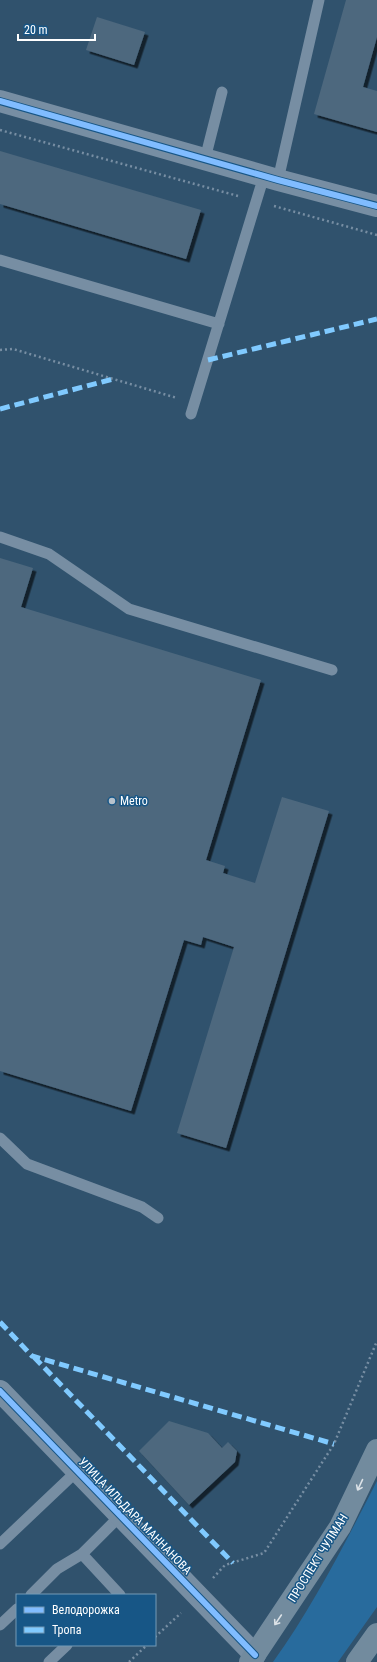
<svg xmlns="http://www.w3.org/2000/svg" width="377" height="1662" viewBox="0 0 377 1662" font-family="'Roboto Condensed',sans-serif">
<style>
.green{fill:#286b9d}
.building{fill:#4d687e;filter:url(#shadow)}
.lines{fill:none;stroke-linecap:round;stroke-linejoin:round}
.path{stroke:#778ea3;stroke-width:2.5;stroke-dasharray:2 3;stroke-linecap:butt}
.service{stroke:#778ea3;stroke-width:11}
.minor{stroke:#778ea3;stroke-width:22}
.secondary{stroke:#728b9e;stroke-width:22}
.quiet{stroke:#80caff;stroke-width:5;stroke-dasharray:10 5;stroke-linecap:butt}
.cycleway-casing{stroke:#175686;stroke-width:8}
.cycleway{stroke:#80bcff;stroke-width:6}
.oneway{stroke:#dce2e7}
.poi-dot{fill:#b7c2cc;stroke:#175686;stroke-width:1.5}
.labels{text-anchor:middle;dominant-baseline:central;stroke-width:3;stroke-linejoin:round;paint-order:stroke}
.poi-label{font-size:12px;fill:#fff;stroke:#175686;text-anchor:start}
.street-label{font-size:12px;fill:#fff;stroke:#175686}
</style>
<defs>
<filter id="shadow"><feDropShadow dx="3.5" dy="3.5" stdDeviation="0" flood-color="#0009"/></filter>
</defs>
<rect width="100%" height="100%" fill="#30526d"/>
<path class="green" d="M377 1481V1607L338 1662H273C314 1605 345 1543 377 1481Z"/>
<path class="building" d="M346 0H377V37L363 87 377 91V132L314 114Z
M97 17 145 32 134 65 86 50Z
M0 151 201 210 186 259 0 204Z
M0 558 33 568 21 607 261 680 206 860 225 866 223 873 255 883 282 797 329 811 226 1148 177 1133 234 947 203 937 201 945 184 940 131 1111 0 1071Z
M169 1421 208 1433 222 1448 228 1442 237 1451 235 1462 189 1505 139 1451Z"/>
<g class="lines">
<path class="path" d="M0 130 238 196
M274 206 377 235
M0 350 13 349 177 398
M213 1578 225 1565 264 1553 334 1444 377 1341
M155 1637 181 1613
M129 1662 147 1645"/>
<path class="service" d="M205 159 222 92
M278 180 319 0
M0 260 219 324
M191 414 264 176
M0 537 49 554 129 609 332 670
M0 1138 27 1164 142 1207 158 1218
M0 1544 77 1471
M82 1554 120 1595
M31 1595 57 1569 82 1554 120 1516
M0 1625 17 1609
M49 1662 67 1645"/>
<path class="minor" d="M0 101 278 180 377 206
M0 1391 255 1655"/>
<path class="secondary" d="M250 1662 340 1527 377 1450
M357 1662 377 1634"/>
<path class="quiet" d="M208 360 377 319
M0 409 113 379
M0 1322 32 1356 334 1444
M34 1357 233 1563"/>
<g class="cycleway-casing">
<path id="cycleway" d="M0 101 278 180 377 206
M0 1391 255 1655"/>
</g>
<use href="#cycleway" class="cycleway"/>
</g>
<defs><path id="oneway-shaft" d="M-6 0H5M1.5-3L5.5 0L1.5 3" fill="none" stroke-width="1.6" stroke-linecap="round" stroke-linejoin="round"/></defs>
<g class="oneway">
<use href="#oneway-shaft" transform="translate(360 1485) rotate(115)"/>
<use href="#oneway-shaft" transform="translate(278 1620) rotate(124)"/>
</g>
<circle class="poi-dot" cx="112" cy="801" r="4"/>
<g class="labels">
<g class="poi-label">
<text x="120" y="801">Metro</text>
</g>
<g class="street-label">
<text transform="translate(135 1516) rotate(46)">УЛИЦА ИЛЬДАРА МАННАНОВА</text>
<text transform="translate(318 1558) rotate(-58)">ПРОСПЕКТ ЧУЛМАН</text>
</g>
</g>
<rect x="16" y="1594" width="140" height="52" fill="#175686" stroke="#749ab6"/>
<rect x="24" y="1607" width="20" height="6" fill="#80bcff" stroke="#749ab6"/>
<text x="52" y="1614" font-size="12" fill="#ffffff">Велодорожка</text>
<rect x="24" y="1627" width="20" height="6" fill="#80caff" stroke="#749ab6"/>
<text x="52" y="1634" font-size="12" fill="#ffffff">Тропа</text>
<path d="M18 34v6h77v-6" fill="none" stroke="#ffffff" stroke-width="2"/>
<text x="24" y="34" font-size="12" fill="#ffffff" stroke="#175686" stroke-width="3" paint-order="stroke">20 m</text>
</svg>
